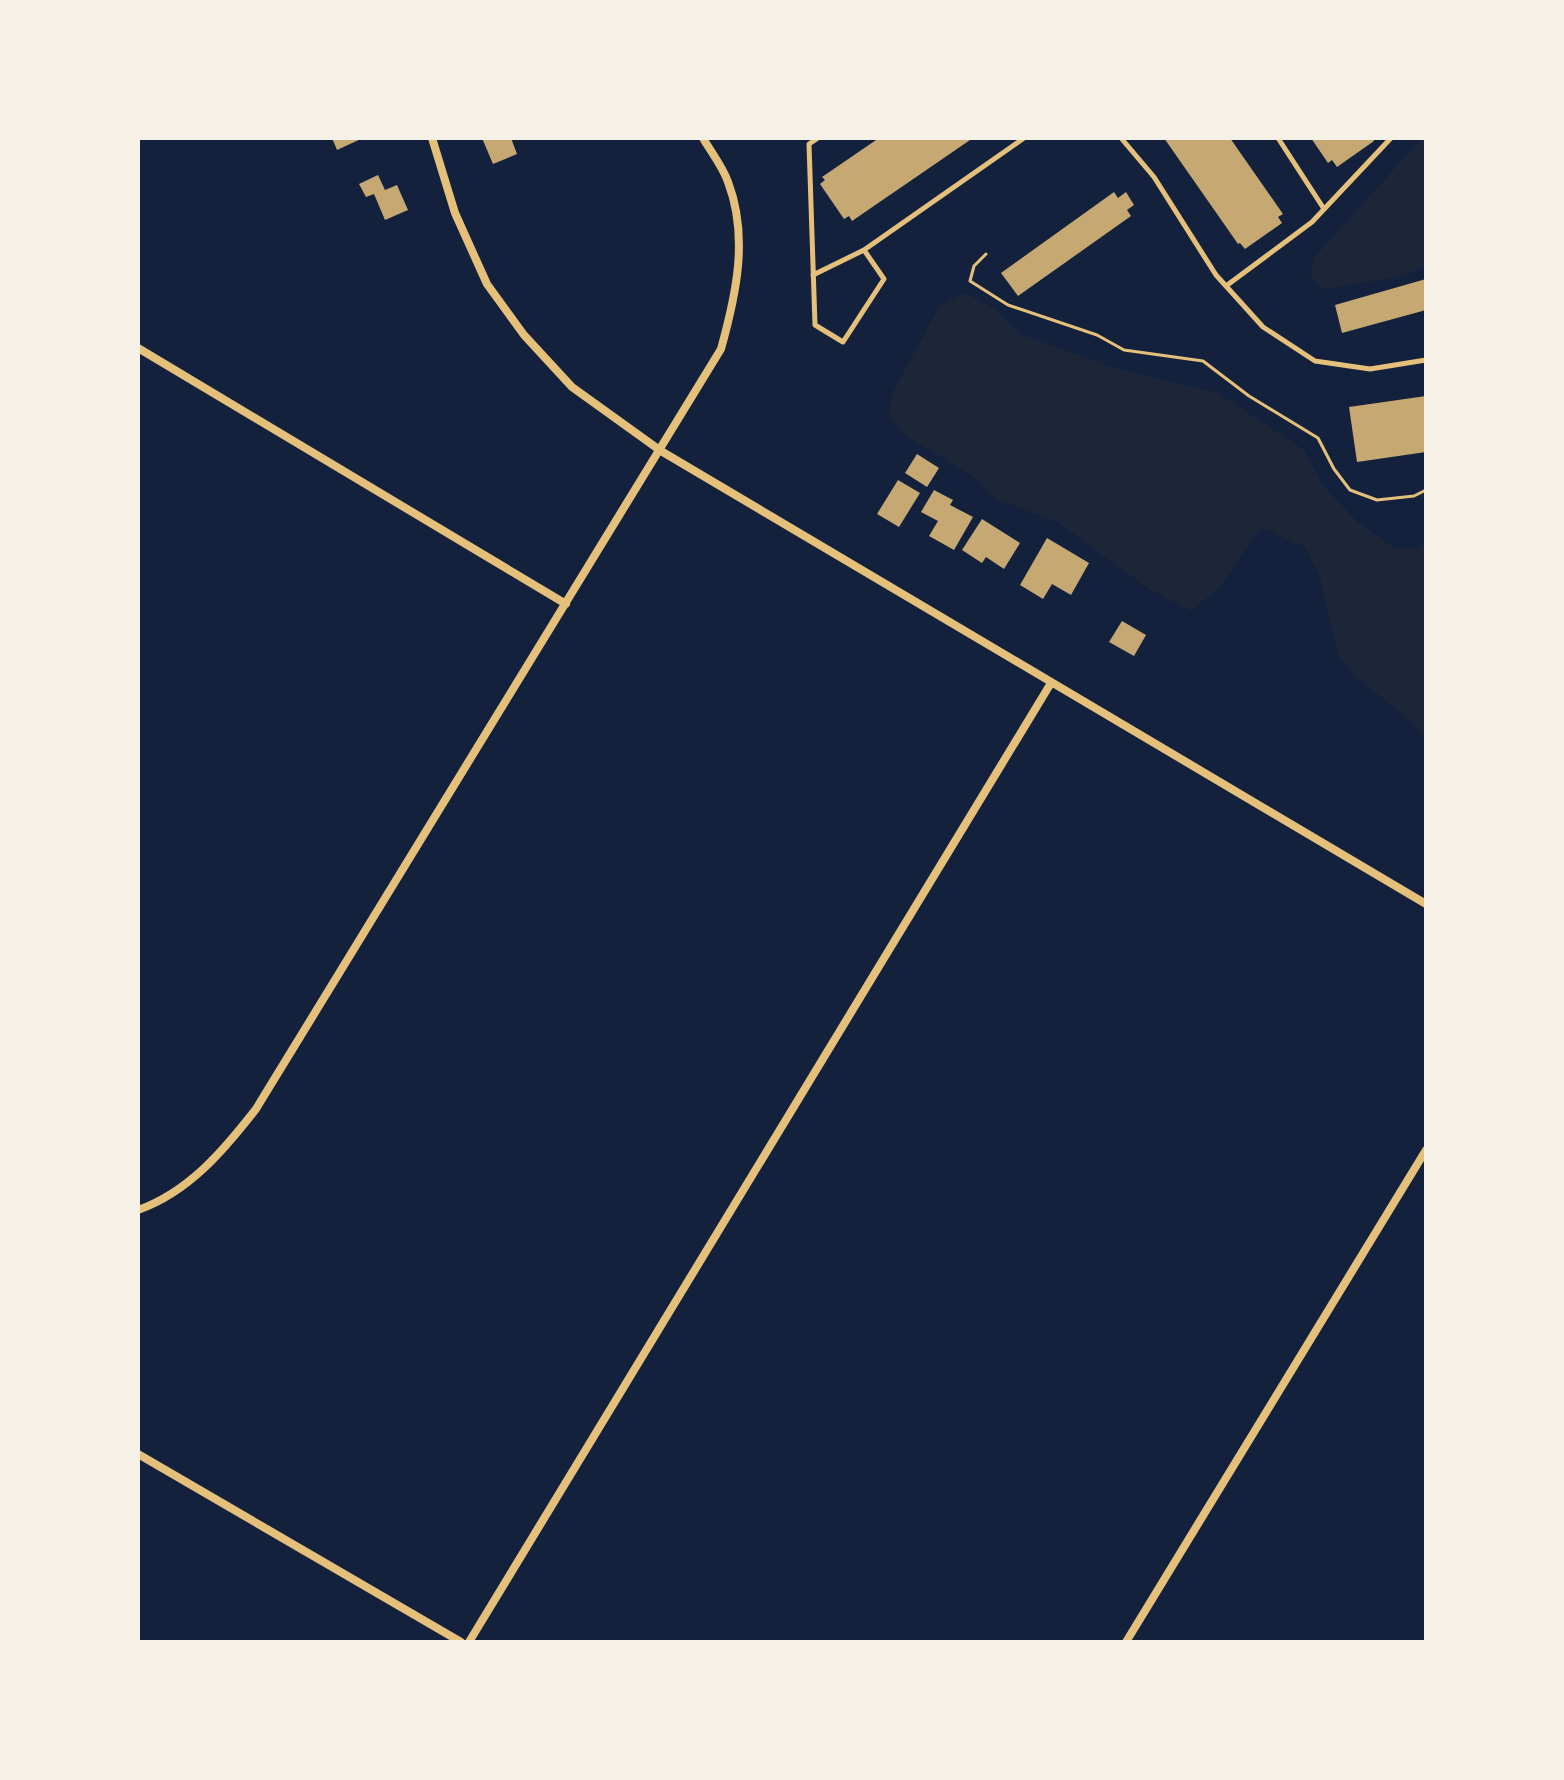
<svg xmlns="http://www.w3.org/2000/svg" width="1564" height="1780" viewBox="0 0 1564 1780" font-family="'Fira Sans Condensed',sans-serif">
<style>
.green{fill:#1d2539}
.building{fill:#c6a872}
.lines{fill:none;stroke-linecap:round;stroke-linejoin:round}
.path{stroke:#e5c07b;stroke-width:3}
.service{stroke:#e5c07b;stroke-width:5}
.minor{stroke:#e5c07b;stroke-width:8}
</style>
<rect width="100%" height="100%" fill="#14213d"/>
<path class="green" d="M1422 138H1426V266L1398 277 1323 289 1310 275 1315 257Z
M966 293 994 309 1020 334 1118 369 1218 393 1304 450 1323 486 1358 522 1394 548 1417 549 1426 544V737L1398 710 1358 679 1338 655 1320 577 1305 547 1265 529 1257 532 1221 586 1191 611 1148 588 1057 522 995 498 971 475 904 434 889 415 893 392 940 305Z"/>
<path class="building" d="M332 138H363L337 150Z
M482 138H511L517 154 493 164Z
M879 138H973L852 221 849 216 844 219 820 184 825 180 822 177Z
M1164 138H1230L1283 214 1278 217 1282 223 1245 249 1240 243 1238 244Z
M1311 138H1372L1374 141 1337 167 1332 160 1328 163Z
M378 175 385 190 397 185 408 210 385 220 374 194 366 197 359 184Z
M1114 192 1118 198 1126 192 1134 205 1127 210 1131 216 1018 296 1001 273Z
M1426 279V310L1342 333 1335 305Z
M1426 396V452L1357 462 1349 407Z
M917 454 939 468 927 487 905 473Z
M898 480 920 493 899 527 877 514Z
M934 490 953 500 950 505 973 517 954 550 929 536 938 521 921 512Z
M982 519 1020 543 1004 569 986 557 982 563 962 550Z
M1047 538 1089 563 1071 595 1052 584 1043 599 1020 585Z
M1122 621 1146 635 1134 656 1109 642Z"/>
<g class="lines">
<path class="path" d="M986 254 974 266 970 281 1008 305 1097 335 1124 350 1203 361 1249 396 1318 438 1334 469 1350 490 1377 500 1414 496 1426 490"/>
<path class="service" d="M1121 138 1154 177 1216 275 1263 327 1315 361 1370 369 1426 360
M1278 138 1324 209
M864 250 1024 138
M813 275 864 250 884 279 843 342 815 325 809 144 818 138
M1226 286 1312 222 1391 138"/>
<path class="minor" d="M432 138 455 213 487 284 524 335 572 387 661 451 1426 904
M138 348 566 604
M138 1210C189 1192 224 1150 256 1109L721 349C736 295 749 237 728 182 723 167 711 152 703 138
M138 1454 461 1642
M469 1642 1051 683
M1126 1642 1426 1150"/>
</g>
<rect width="1564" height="1780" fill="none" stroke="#f6f1e7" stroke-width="280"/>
</svg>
